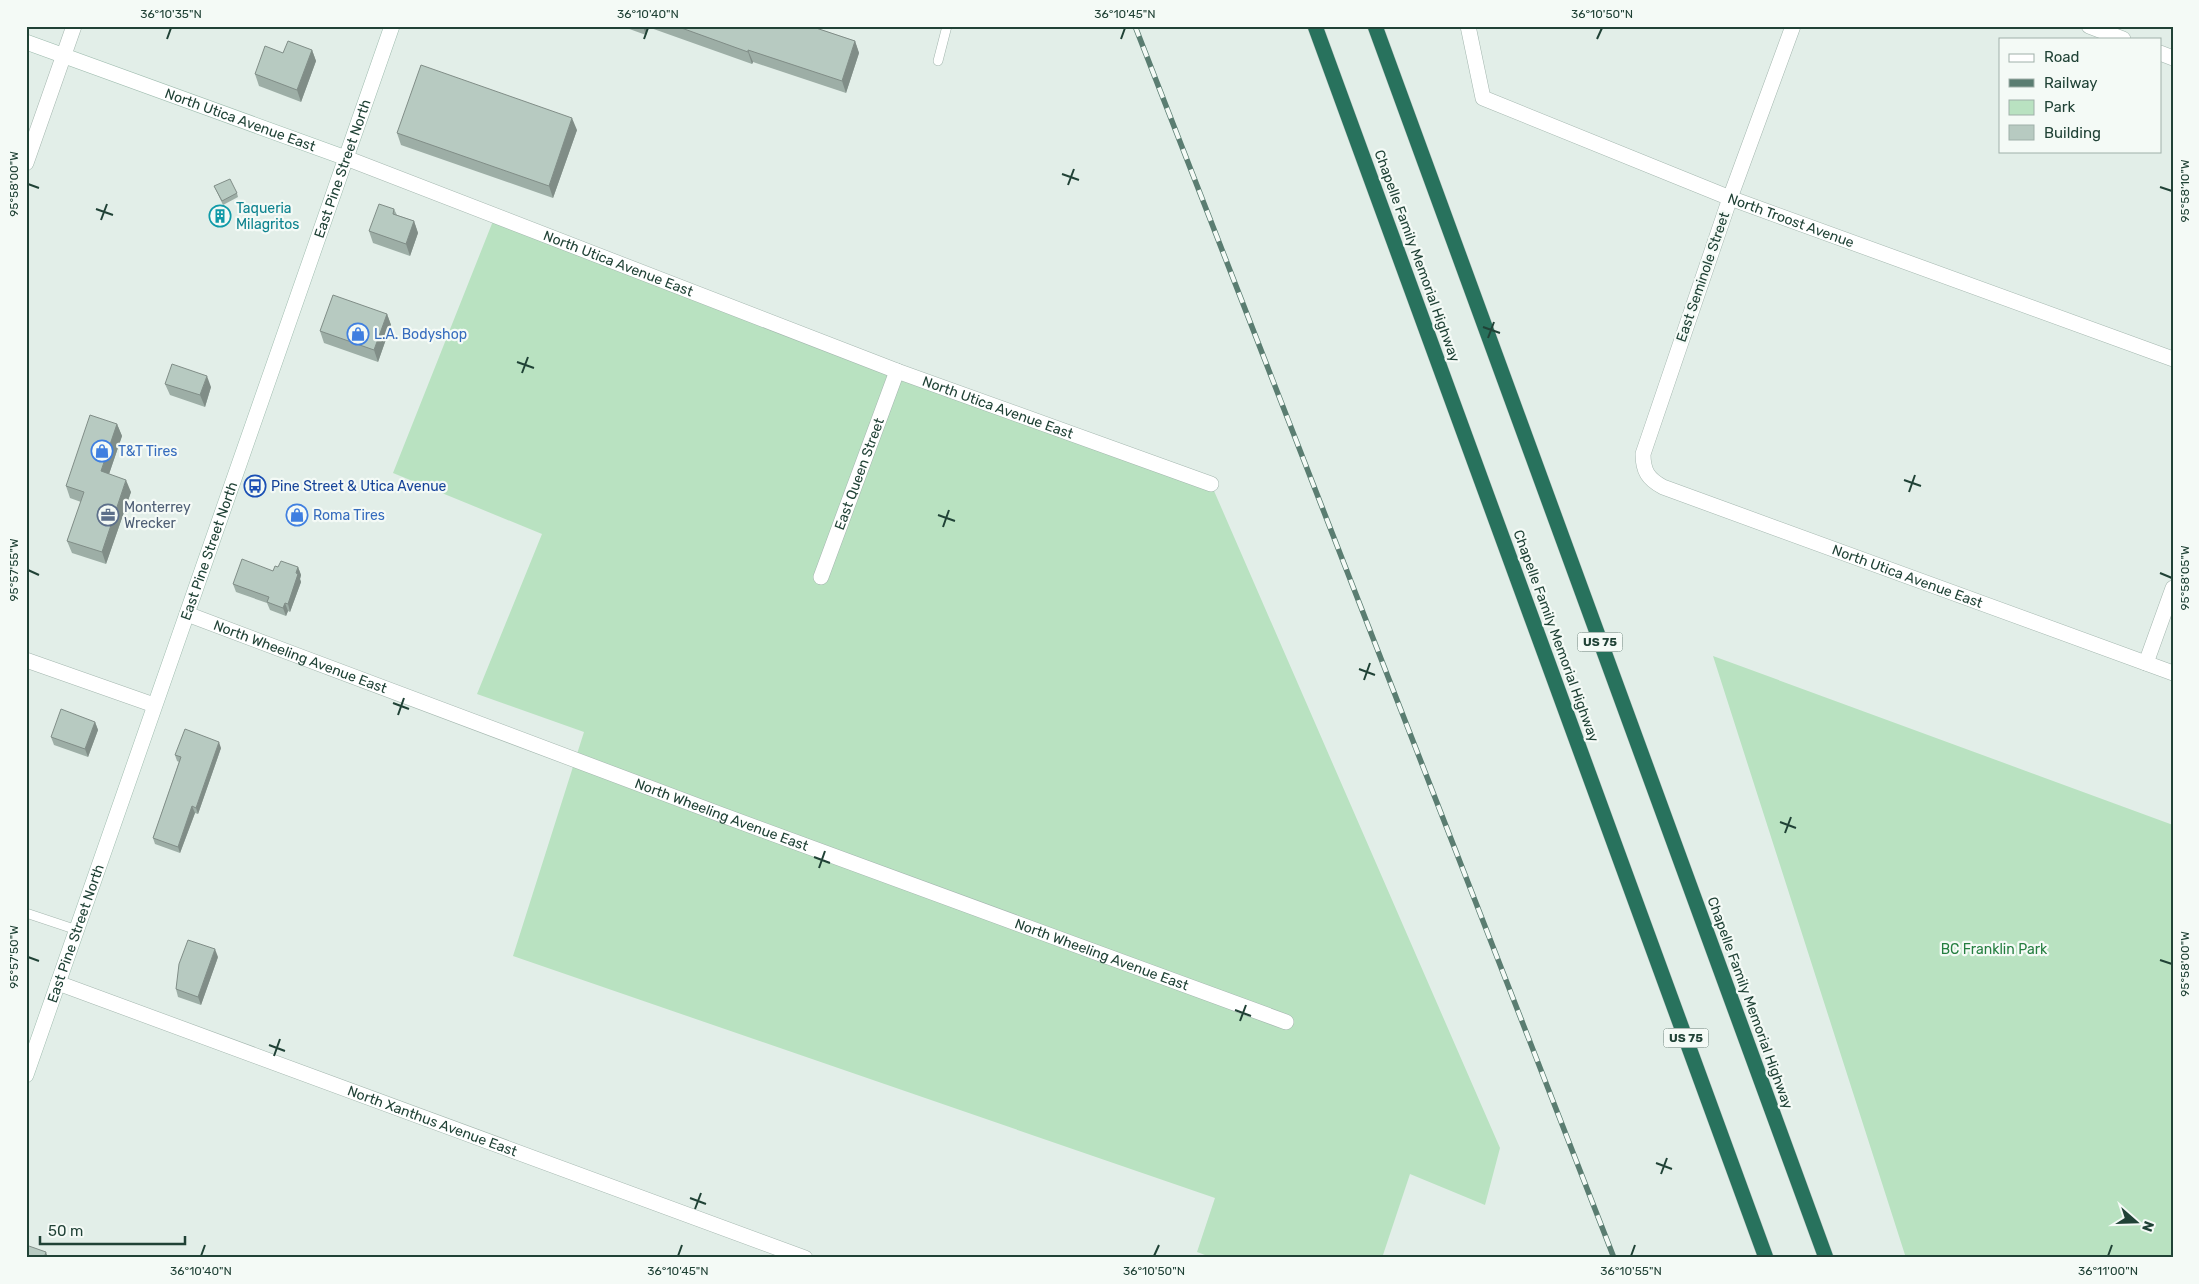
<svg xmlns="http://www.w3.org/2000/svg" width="2199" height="1284" viewBox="0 0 2199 1284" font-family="Rubik,sans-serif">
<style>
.green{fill:#b9e2c1}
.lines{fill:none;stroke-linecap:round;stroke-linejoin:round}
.lane-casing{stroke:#a4b7af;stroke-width:10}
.street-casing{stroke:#a4b7af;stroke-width:16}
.secondary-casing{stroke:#9fbcaf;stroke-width:16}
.highway-casing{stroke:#c1cac7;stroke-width:16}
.lane{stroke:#fff;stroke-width:9}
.street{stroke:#fff;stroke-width:15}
.secondary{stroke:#fff;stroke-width:15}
.highway{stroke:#28725d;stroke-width:15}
.rail-casing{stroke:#5a7d71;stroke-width:5.5}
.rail{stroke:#f4faf6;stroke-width:4;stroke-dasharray:11;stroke-linecap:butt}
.wall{fill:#9daea6}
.shaded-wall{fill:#808d87}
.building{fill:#b7cac1;stroke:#808d87}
.ticks{fill:none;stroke:#204236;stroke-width:2}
.labels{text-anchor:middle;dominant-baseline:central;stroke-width:4.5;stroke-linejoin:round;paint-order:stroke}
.shield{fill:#f4faf6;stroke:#607970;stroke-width:1}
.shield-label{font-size:12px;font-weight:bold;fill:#204236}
.street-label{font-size:14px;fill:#204236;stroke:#f4faf6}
.culture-label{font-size:14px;fill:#0d838f;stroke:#f4faf6;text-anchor:start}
.shop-label{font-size:14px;fill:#366cbe;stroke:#f4faf6;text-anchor:start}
.transit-label{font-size:14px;fill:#164399;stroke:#f4faf6;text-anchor:start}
.service-label{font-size:14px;fill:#4e5e75;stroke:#f4faf6;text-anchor:start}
.park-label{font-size:14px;fill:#257e40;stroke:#f4faf6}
.neatline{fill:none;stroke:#204236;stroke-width:2}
.ticks-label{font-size:12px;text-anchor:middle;fill:#204236}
</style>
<rect width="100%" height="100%" fill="#e2eee8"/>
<path class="green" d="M495 216 1211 484 1500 1148 1485 1205 1410 1174 1382 1258H1213L1197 1252 1215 1198 513 956 584 732 477 694 542 534 393 473Z
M1713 656 2173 825V1258H1906Z"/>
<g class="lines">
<g class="lane-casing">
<path id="lane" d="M938 61 947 26
M26 913 77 930"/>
</g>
<g class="street-casing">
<g id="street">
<path id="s1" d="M1468 26 1483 98 1730 198 2173 359"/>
<path id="s2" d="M1793 26 1730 198 1643 454C1643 471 1648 479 1663 487L2173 673"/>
<path d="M2089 26 2123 39"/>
<path d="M2160 53 2173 58"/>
<path id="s3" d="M346 158 897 371 1211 484"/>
<path d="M26 163 74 26"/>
<path id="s4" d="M821 577 897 371"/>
<path id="s5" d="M187 614 722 815 1286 1022"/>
<path d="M26 660 154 705"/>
<path d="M2146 663 2173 588"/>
<path id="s6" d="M58 983 805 1258"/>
</g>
</g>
<g class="secondary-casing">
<g id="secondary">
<path id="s7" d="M26 42 346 158"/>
<path id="s8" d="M26 1075 392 26"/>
</g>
</g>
<g class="highway-casing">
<path id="highway" d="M1315 26 1766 1258
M1375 26 1826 1258"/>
</g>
<use href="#lane" class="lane"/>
<use href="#street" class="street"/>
<use href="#secondary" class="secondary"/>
<use href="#highway" class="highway"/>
<g class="rail-casing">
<path id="rail" d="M1135 26 1614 1258"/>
</g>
<use href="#rail" class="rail"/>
</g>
<path class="wall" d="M621 26H810L855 41 859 53 846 93 753 62 752 64 648 27 646 35Z
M312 50 316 61 301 102 259 86 255 74 283 53Z
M577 130 553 198 401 145 397 133Z
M214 186 237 193 238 197 223 205Z
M394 209 397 215 414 221 418 233 410 256 373 243 369 231Z
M387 314 391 325 378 362 324 343 320 331Z
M165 384 211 387 205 407 170 395Z
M117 424 122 436 109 474 131 492 106 564 72 553 67 541 81 502 70 498 66 486Z
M278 567H298L301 575 300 579 301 582 290 612 288 611 286 616 270 610 267 603 236 592 233 584 273 571Z
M95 722 98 730 88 757 54 745 51 737Z
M221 748 198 814 195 813 180 853 155 844 153 838 179 762 177 761 175 755Z
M218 957 201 1005 178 997 176 989Z"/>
<path class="shaded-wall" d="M643 26 648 27 646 35Z
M855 41 859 53 846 93 842 81Z
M312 50 316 61 301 102 297 90Z
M748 50 753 62 752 64 748 52Z
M572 118 577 130 553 198 549 186Z
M414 221 418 233 410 256 406 244Z
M387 314 391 325 378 362 374 350Z
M207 376 211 387 205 407 200 395Z
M117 424 122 436 106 483 101 471Z
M126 480 131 492 106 564 102 552Z
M298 567 301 575 300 579 301 582 290 612 288 604Z
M285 603 288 611 286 616 283 608Z
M95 722 98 730 88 757 85 749Z
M219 742 221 748 198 814 196 808Z
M192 806 195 813 180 853 178 847Z
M215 949 218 957 201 1005 198 997Z
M46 1252 48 1258H44Z"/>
<path class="building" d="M676 26H810L855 41 842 81 748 50V52Z
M288 41 312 50 297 90 255 74 265 46 283 53Z
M421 65 572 118 549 186 397 133Z
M230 179 237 193 222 201 214 186Z
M379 204 394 209 393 214 414 221 406 244 369 231Z
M333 295 387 314 374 350 320 331Z
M172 364 207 376 200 395 165 384Z
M90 415 117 424 101 471 126 480 102 552 67 541 84 492 66 486Z
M242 559 273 571 275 566 278 567 281 561 298 567 296 573 298 574 288 604 285 603 283 608 267 602 269 597 233 584Z
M61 709 95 722 85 749 51 737Z
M185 729 219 742 196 808 192 806 178 847 153 838 181 757 175 755Z
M188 940 215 949 198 997 176 989 179 964Z
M26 1245 46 1252 44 1258H26Z"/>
<path class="ticks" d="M167 39 171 28M644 39 648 28M1121 39 1125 28M1597 39 1602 28M1062 174 1079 180M28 184 39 188M1068 185 1074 169M2160 187 2172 191M96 209 113 215M101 220 107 204M1483 327 1500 333M1488 338 1494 322M517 362 534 368M522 373 528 357M1904 480 1921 486M1909 492 1915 475M938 515 955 521M943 527 949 510M28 570 39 575M2160 573 2172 578M1359 669 1375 675M1364 680 1370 663M393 703 409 709M398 715 404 698M1780 822 1796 828M1785 833 1791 817M814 857 830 863M819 868 825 851M28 957 39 961M2160 960 2172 964M1235 1010 1251 1016M1240 1021 1246 1005M269 1045 285 1051M274 1056 280 1039M1656 1163 1672 1169M1661 1174 1667 1158M690 1198 706 1204M695 1209 701 1193M201 1256 205 1245M678 1256 682 1245M1154 1256 1159 1245M1631 1256 1635 1245M2108 1256 2112 1245"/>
<defs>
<g id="building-ring" transform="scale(1.125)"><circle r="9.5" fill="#f4faf6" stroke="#0f9aa8" stroke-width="1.5"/><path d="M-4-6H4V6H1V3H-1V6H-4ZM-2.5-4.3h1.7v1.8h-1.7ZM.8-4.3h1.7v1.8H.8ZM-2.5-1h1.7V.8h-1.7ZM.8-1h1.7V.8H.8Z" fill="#0f9aa8"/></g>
<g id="shop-ring" transform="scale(1.125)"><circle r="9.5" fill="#f4faf6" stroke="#3f7fe0" stroke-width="1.5"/><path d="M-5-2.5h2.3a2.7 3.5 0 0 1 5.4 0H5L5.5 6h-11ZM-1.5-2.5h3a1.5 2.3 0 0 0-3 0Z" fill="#3f7fe0"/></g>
<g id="bus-ring" transform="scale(1.125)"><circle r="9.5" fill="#f4faf6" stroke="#1a4fb4" stroke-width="1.5"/><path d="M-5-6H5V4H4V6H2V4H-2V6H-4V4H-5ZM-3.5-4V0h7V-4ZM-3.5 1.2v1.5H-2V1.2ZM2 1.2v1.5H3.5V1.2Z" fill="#1a4fb4"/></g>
<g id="office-ring" transform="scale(1.125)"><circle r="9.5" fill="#f4faf6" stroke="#5c6f8a" stroke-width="1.5"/><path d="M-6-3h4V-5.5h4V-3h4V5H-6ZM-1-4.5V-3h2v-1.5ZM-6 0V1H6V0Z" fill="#5c6f8a"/></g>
</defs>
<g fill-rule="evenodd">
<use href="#building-ring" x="220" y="216"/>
<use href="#shop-ring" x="358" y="334"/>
<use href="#shop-ring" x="102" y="451"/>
<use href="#bus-ring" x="255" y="486"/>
<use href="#office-ring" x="108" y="515"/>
<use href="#shop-ring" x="297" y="515"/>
</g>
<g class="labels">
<g class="shield">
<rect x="1577.5" y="632.5" width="45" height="19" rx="4"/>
<rect x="1663.5" y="1028.5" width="45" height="19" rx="4"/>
</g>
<g class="shield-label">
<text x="1600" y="642">US 75</text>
<text x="1686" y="1038">US 75</text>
</g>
<g class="street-label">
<text stroke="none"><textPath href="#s7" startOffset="228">North Utica Avenue East</textPath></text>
<text stroke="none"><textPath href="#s8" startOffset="960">East Pine Street North</textPath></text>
<text stroke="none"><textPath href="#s1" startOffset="405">North Troost Avenue</textPath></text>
<text transform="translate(1417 256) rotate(70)">Chapelle Family Memorial Highway</text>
<text stroke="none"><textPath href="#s3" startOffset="292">North Utica Avenue East</textPath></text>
<text transform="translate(1703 277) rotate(-71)">East Seminole Street</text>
<text stroke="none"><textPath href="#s3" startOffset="698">North Utica Avenue East</textPath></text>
<text stroke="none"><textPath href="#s4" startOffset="110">East Queen Street</textPath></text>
<text stroke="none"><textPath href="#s8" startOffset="555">East Pine Street North</textPath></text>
<text stroke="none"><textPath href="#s2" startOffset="755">North Utica Avenue East</textPath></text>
<text transform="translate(1556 636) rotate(70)">Chapelle Family Memorial Highway</text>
<text stroke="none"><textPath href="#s5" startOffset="121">North Wheeling Avenue East</textPath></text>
<text stroke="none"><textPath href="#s5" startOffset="571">North Wheeling Avenue East</textPath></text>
<text stroke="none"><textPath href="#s8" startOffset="150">East Pine Street North</textPath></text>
<text stroke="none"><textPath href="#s5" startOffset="976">North Wheeling Avenue East</textPath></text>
<text transform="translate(1750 1003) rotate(70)">Chapelle Family Memorial Highway</text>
<text stroke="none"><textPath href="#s6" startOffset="399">North Xanthus Avenue East</textPath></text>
</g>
<g class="culture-label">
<text x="236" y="208">Taqueria<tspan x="236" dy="16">Milagritos</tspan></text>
</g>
<g class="shop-label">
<text x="374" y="334">L.A. Bodyshop</text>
<text x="118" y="451">T&amp;T Tires</text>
<text x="313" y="515">Roma Tires</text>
</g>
<g class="transit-label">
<text x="271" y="486">Pine Street &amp; Utica Avenue</text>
</g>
<g class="service-label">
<text x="124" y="507">Monterrey<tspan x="124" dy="16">Wrecker</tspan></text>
</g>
<g class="park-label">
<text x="1994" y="949">BC Franklin Park</text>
</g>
</g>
<rect width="2199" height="1284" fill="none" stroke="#f4faf6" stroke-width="55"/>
<rect x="1999" y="38" width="162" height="115" fill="#f4faf6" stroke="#9fb0a9"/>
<rect x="2009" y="54" width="25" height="8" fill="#ffffff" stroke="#9fb0a9"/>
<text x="2044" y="62" font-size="15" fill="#204236">Road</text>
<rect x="2009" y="79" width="25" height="8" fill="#5a7d71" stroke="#9fb0a9"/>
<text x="2044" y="88" font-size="15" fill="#204236">Railway</text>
<rect x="2009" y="100" width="25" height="15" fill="#b9e2c1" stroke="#9fb0a9"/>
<text x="2044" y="112" font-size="15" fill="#204236">Park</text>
<rect x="2009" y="125" width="25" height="15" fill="#b7cac1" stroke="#9fb0a9"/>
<text x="2044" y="138" font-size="15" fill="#204236">Building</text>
<g transform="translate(2136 1222) rotate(110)" stroke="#f4faf6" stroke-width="4" paint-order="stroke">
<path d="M0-4L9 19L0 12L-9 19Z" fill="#204236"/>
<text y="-8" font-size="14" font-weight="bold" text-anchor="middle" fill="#204236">N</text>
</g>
<path d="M40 1236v8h145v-8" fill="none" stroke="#204236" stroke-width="2.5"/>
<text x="48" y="1236" font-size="15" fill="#204236" stroke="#f4faf6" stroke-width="4" paint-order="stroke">50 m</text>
<rect x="28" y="28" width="2144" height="1228" class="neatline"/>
<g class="ticks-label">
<text x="171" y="18">36°10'35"N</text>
<text x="648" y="18">36°10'40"N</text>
<text x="1125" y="18">36°10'45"N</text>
<text x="1602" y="18">36°10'50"N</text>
<text transform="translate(14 184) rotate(-90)" y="4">95°58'00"W</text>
<text transform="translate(2185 191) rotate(-90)" y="4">95°58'10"W</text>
<text transform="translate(14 570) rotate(-90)" y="4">95°57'55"W</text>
<text transform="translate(2185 578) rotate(-90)" y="4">95°58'05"W</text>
<text transform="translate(14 957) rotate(-90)" y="4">95°57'50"W</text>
<text transform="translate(2185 964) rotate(-90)" y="4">95°58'00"W</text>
<text x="201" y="1275">36°10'40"N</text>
<text x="678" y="1275">36°10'45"N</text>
<text x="1154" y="1275">36°10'50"N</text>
<text x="1631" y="1275">36°10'55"N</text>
<text x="2108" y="1275">36°11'00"N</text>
</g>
</svg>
